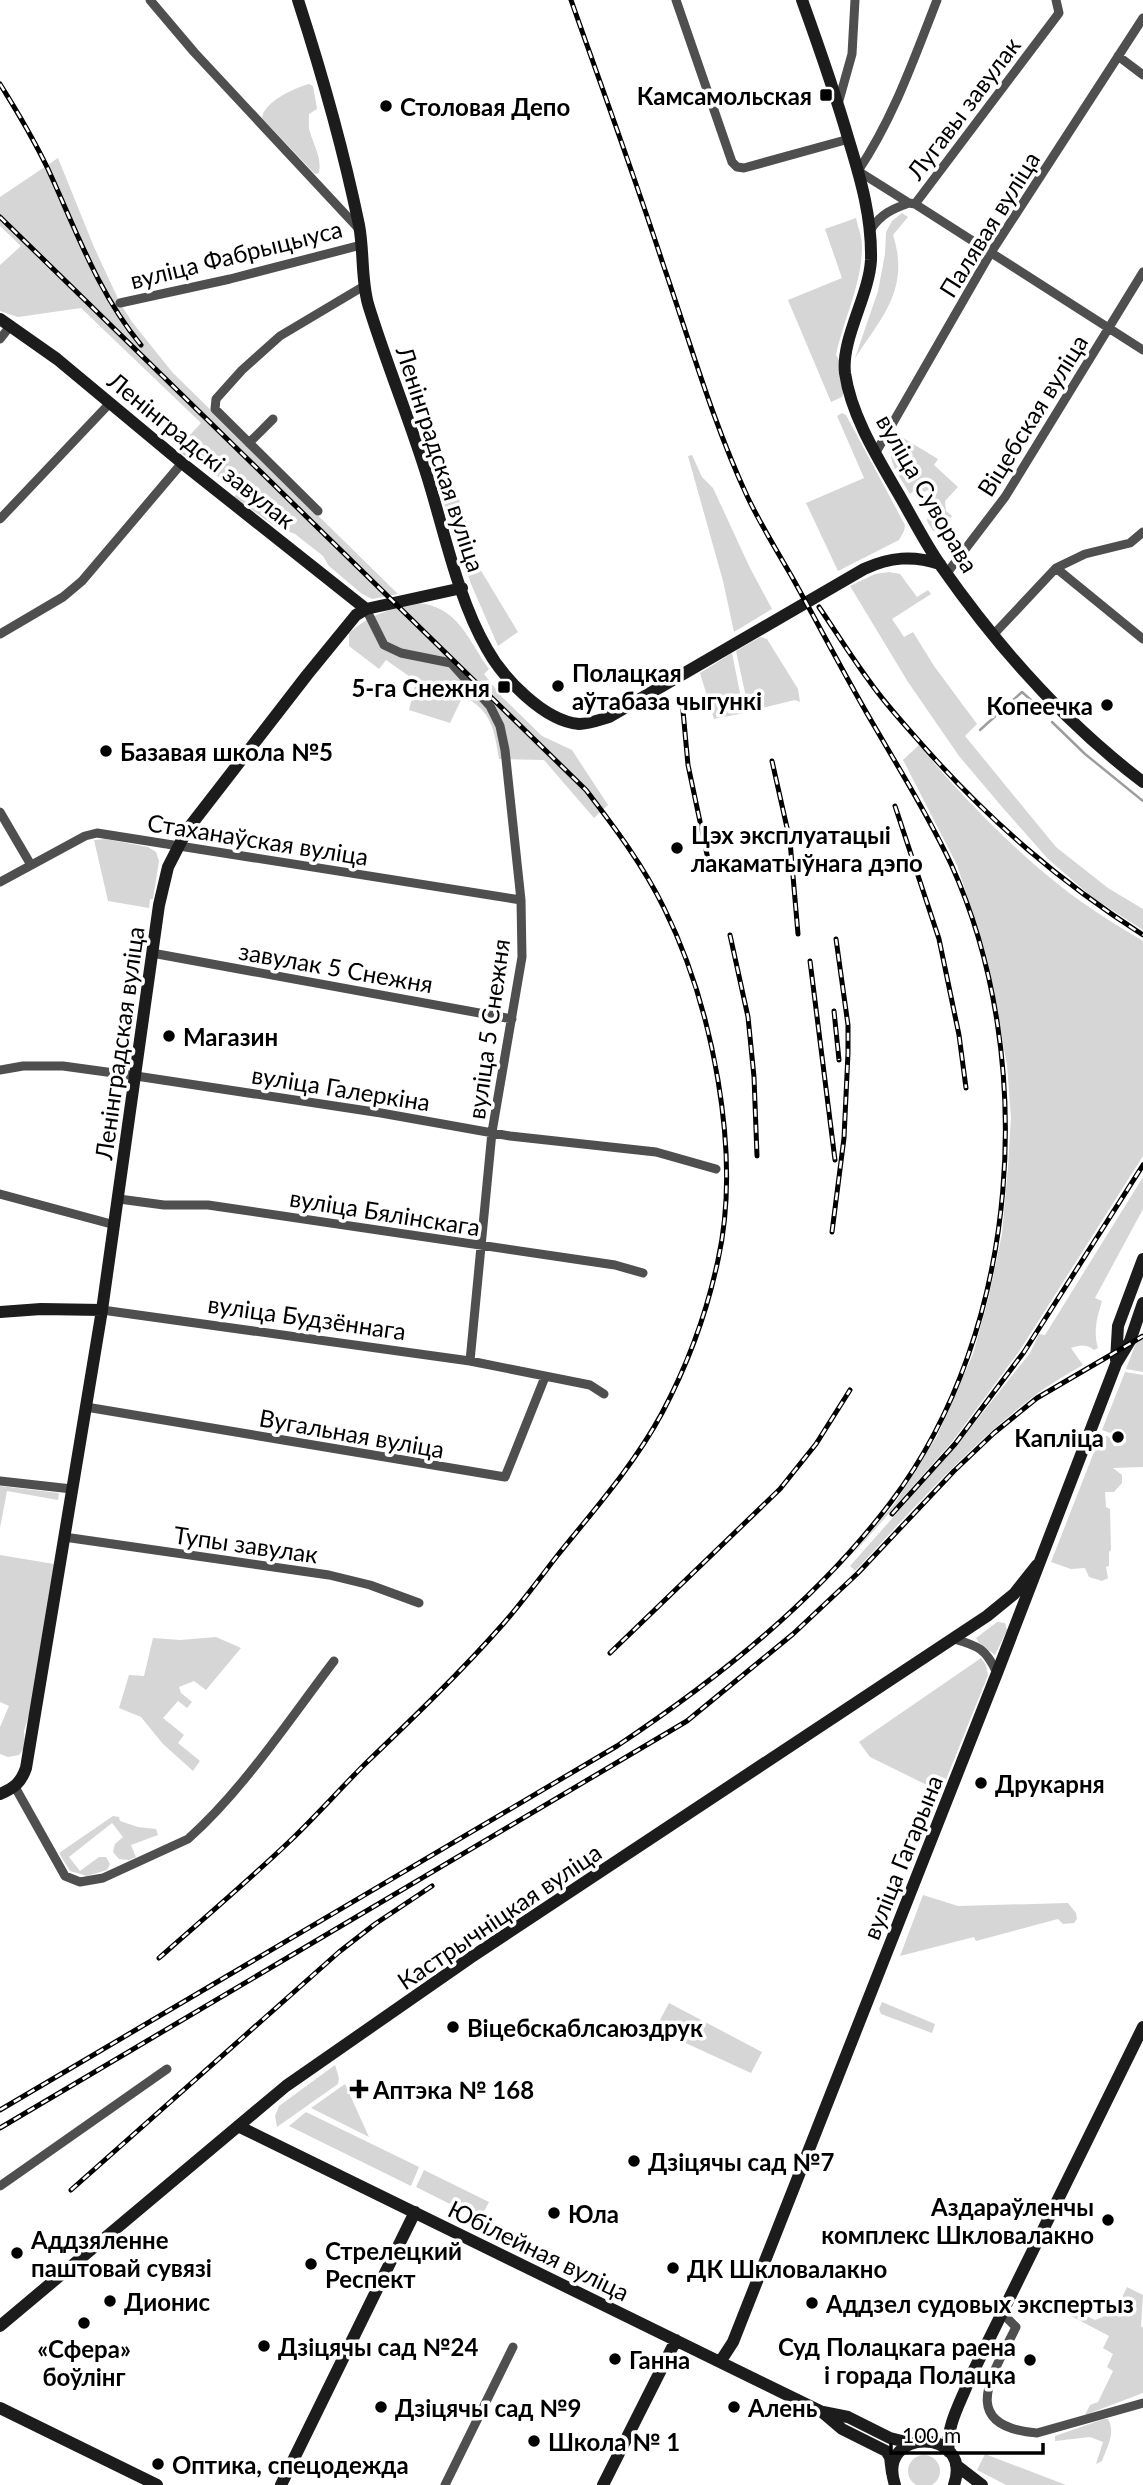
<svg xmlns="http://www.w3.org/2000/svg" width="1143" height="2485" viewBox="0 0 1143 2485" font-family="Lato,sans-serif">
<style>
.green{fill:#d6d6d6}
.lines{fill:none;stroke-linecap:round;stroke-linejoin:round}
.stream{stroke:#9d9d9d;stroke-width:2.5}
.street{stroke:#4f4f4f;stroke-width:9}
.secondary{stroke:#1c1c1c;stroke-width:12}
.rail-casing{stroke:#000;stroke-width:5}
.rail{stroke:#fff;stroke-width:2.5;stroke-dasharray:8;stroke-linecap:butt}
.poi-dot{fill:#000;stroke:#fff;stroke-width:2.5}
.labels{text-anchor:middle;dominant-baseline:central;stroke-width:7;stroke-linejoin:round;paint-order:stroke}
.poi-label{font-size:24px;font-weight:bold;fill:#000;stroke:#fff;text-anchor:start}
.street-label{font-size:24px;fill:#000;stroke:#fff}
</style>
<rect width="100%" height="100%" fill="#fff"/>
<path class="green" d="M309 84 313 86 317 109 309 114C309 120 308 127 310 132 314 146 322 158 319 173L315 174 262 118C264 102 294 88 309 84Z
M58 158 94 247 120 303 132 322 173 373 398 594 372 599 362 594 329 566 323 556 295 534 276 527 234 497 238 493 199 461 185 456 177 449 201 423 81 308 18 317 0 311V265L21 246 0 226V197Z
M902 213 908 217 893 235C910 288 883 316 855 358L878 291 885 254 886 232 892 221Z
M856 218C858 227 862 237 862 246 862 284 844 318 836 355 844 367 847 385 842 397L831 402 788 300 842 278 825 229Z
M842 413 846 415 905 525 904 531 899 540 838 571 806 503 864 478 837 416Z
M895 433 938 459 934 465 958 487 945 501 946 511 952 516 938 531H933L927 521 928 516 936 511 929 501 933 498 928 490 924 492 920 487 910 494C896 470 884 460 895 433Z
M692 455 702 477 713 488 750 568 772 609 734 632 723 581 688 456Z
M453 479 480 569 518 632 498 646 471 584 441 494 440 485Z
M889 572 900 574 917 597 928 590 931 594 892 619 904 637 913 632 934 666 977 724 965 736 1056 847 1108 888 1143 909V930L1093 898 1048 859 1003 808 959 756 908 682 850 586 875 574Z
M418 603C459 607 468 640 489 669L484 674 502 697 542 736 572 750 608 805 594 818 544 760 499 759C494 729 492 711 463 696L450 723 409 710 416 681 386 660 379 669 349 646V633C372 613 389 610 418 603Z
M760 637 767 639 798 689 800 702 795 700 749 711 736 651Z
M732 653 744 713 714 719 700 673Z
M919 745C964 800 1030 867 1089 907 1106 919 1125 930 1143 941V1156L1020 1350 952 1442 846 1562 895 1503 937 1436 973 1354 989 1296 1002 1234 1008 1167 1011 1118 1007 1065 987 958 957 865 903 760Z
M105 839 148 847 156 852 159 861 153 899H150L149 908 108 901 94 840Z
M1143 1177V1209L1095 1298 1102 1301C1097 1317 1093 1332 1098 1348L1094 1350C1086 1344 1080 1345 1071 1348L1083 1365C1066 1375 1048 1385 1033 1397 967 1447 912 1510 855 1571L850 1566 957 1445 1030 1353 1039 1334 1045 1335Z
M1143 1333V1372L1126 1369 1139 1335Z
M1125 1372 1143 1375V1467L1113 1468 1122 1475V1483L1114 1492H1105L1106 1507 1110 1509 1111 1550 1109 1552V1566L1106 1567 1108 1578 1102 1581 1089 1577 1085 1568 1071 1569 1051 1562 1101 1434 1109 1437 1114 1446H1121L1126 1442V1435L1122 1430 1116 1429 1110 1433 1102 1430Z
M0 1486 59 1493 58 1500 7 1491 0 1528Z
M0 1555 54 1564 33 1702 24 1731 25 1747 19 1755 8 1757 0 1754V1727L9 1706 0 1702Z
M997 1622 1005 1623 1007 1630 995 1655 979 1643 976 1638Z
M216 1637 241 1648 206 1690 194 1681 179 1687 181 1693 192 1702 187 1708 178 1701 163 1718 184 1735 178 1743 200 1761 193 1771 163 1744 141 1717 119 1708 129 1675 144 1676 153 1638 180 1640Z
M981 1658 986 1665 988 1675 941 1792 870 1757 859 1742Z
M113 1816 119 1817 120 1821 138 1827 156 1829 158 1835 131 1845 136 1857 129 1860 119 1859 113 1852 115 1844 123 1837 112 1823 69 1857 80 1871 99 1857H106L110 1864 107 1870 87 1876 70 1871 59 1853Z
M923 1895 958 1906 1068 1903 1076 1913 1077 1919 1074 1923 1063 1924 1058 1919 976 1941 974 1937 900 1956Z
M882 2002 935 2024 932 2033 881 2014 879 2009Z
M669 2003 762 2052 751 2073 655 2029Z
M335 2065 339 2078 338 2084 277 2127 275 2116 279 2106Z
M345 2084 369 2137 311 2108Z
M306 2112 419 2167 411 2186 289 2126Z
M424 2170 489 2202 480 2219 416 2187Z
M1127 2287 1143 2295 1141 2326 1143 2328V2393L1085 2415 1090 2405 1098 2402 1113 2371 1107 2367 1113 2354 1103 2348 1109 2336 1054 2307 1056 2301 1095 2320 1115 2312Z
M1104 2419H1108C1116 2433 1107 2447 1102 2461L1096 2464 1103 2442 1090 2437 1055 2441V2436Z
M985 2454 1066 2485H1006L977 2470Z
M908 2471a16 16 0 1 1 32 0a16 16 0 1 1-32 0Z"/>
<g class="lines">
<path class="stream" d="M1052 722 1085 754 1143 801
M980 730 1022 692 1042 710 1047 717"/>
<path class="street" d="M150 0 194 52 359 229
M676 0 732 162 737 167 744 168 849 139
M937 0C914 59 893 119 858 171L909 203 915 204 1143 350
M1118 56 1143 75
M838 104 852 54 855 0
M915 204 1059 13 1056 0
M871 229C881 214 892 209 909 203
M120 303 230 279 361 245
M0 339 11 325
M249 443 273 419
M875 454 990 254 1143 18
M318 511 215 409 216 399 242 370 280 336 364 286
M0 519 110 403
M1056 568 1143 639
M947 573 1005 497 1143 272
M366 609 384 645 401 653 451 663 490 706 500 726 505 750 521 900 522 957 492 1132 470 1361
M0 634 63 597 82 581 182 463
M994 634 1056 568 1085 554 1130 543 1143 532
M0 812 31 865
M0 882 85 836 97 833 521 900
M152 953 512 1019
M0 1070 23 1066H63L136 1076 381 1113 510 1136 656 1152 716 1169
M0 1194 115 1225
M119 1199 164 1205H208L615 1265 643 1273
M102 1310 470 1361 590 1385 604 1394
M86 1407 505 1477 545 1377
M0 1481 72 1489
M64 1537 329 1575 370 1585 419 1603
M954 1639C979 1646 986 1649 997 1673
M15 1787 65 1876 80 1882 103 1878 188 1839C243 1790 289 1720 334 1661
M0 2186 167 2069
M1001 2312 1016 2327C994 2373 955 2426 1037 2433L1143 2403
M445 2485 513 2347"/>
<path class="secondary" d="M298 0C322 74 343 148 359 225 364 251 361 278 368 304 386 363 410 420 428 479 445 534 458 599 487 649 503 678 544 721 579 724 589 724 599 720 609 717L864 569C890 557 913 555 940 564
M802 0C819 47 835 93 849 141 861 180 872 218 871 260 869 296 841 339 845 373 851 415 877 457 898 493 912 517 925 543 941 566 997 646 1065 723 1143 782
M0 319 57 359 182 463 366 609
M0 1312 41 1309 102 1310
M1116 1360 1118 1326 1143 1259
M0 1794C14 1788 21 1783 26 1768L102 1310 159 905 168 867 187 830 307 675 356 615 366 609 462 588
M238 2126 822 2412 842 2429 886 2451 890 2457 892 2473
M0 2326 286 2086 470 1958 987 1616 1014 1594 1037 1565
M720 2362 733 2342 997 1673 1116 1364 1130 1341 1143 1303
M0 2408 157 2485
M823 2412 848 2417 890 2438 910 2443
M949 2452C945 2427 961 2402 970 2378L1143 2027
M956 2465 982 2485
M281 2485 415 2212
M603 2485 676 2340
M895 2485C875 2427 974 2427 954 2485"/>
<g class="rail-casing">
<path id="rail" d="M0 84C17 111 34 140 48 169 76 230 98 293 141 345
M0 217 586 790C615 828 643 865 664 908 712 1005 742 1153 718 1260 707 1312 687 1366 662 1413 634 1465 594 1510 557 1556 540 1578 523 1601 504 1623 461 1672 413 1718 365 1764 340 1789 316 1816 291 1840 248 1881 203 1919 159 1958
M819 607C836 632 852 658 870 682 886 705 906 726 925 748 991 822 1059 881 1143 935
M682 700 688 765 709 864
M772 761 790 841 798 934
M895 806 939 939 959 1035 966 1088
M730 935 748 1017 754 1077 757 1156
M810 961 835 1160
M834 1011 839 1060
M832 1232 844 1138 848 1053V1025L836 939
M892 1514 955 1444 1024 1352 1143 1165
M610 1653 780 1489 816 1444 850 1390
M0 2110 617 1746C719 1678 817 1600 891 1502 1021 1330 1039 1058 951 864 930 819 904 777 879 734 848 682 821 629 792 577 777 551 761 525 748 498 713 423 690 342 663 264 634 175 602 88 571 0
M0 2128 687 1721 793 1634 858 1573 954 1471 994 1433 1037 1398 1143 1336
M71 2190 339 1952 375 1924 432 1886"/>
</g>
<use href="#rail" class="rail"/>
</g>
<g class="poi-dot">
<rect x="819" y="88" width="14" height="14" rx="3.5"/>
<circle cx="386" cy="106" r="7"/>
<circle cx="558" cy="686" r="7"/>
<rect x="497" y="680" width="14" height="14" rx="3.5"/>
<circle cx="1107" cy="705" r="7"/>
<circle cx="106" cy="751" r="7"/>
<circle cx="677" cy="848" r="7"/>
<circle cx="169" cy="1036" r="7"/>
<circle cx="1118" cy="1437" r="7"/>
<circle cx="981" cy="1783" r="7"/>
<circle cx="453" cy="2027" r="7"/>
<path d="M355.5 2078.5h7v7h7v7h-7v7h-7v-7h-7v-7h7z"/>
<circle cx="634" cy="2161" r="7"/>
<circle cx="554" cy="2213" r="7"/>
<circle cx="1108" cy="2220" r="7"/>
<circle cx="17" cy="2253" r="7"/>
<circle cx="311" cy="2264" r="7"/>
<circle cx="673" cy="2268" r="7"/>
<circle cx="110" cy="2301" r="7"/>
<circle cx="812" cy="2303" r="7"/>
<circle cx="84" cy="2323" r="7"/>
<circle cx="264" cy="2346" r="7"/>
<circle cx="615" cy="2359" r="7"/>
<circle cx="1030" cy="2360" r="7"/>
<circle cx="381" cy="2407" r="7"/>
<circle cx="734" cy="2407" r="7"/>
<circle cx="534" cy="2441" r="7"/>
<circle cx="158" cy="2464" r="7"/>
</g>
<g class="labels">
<g class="poi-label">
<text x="812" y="95" text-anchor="end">Камсамольская</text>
<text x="400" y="106">Столовая Депо</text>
<text x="572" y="672">Полацкая<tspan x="572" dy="28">аўтабаза чыгункі</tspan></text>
<text x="490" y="687" text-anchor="end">5-га Снежня</text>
<text x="1093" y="705" text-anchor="end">Копеечка</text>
<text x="120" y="751">Базавая школа №5</text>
<text x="691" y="834">Цэх эксплуатацыі<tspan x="691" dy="28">лакаматыўнага дэпо</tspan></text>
<text x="183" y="1036">Магазин</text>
<text x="1104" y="1437" text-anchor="end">Капліца</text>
<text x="995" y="1783">Друкарня</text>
<text x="467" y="2027">Віцебскаблсаюздрук</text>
<text x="373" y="2089">Аптэка № 168</text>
<text x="648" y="2161">Дзіцячы сад №7</text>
<text x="1094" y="2206" text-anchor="end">Аздараўленчы<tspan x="1094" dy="28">комплекс Шкловалакно</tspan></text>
<text x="568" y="2213">Юла</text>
<text x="31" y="2239">Аддзяленне<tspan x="31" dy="28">паштовай сувязі</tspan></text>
<text x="325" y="2250">Стрелецкий<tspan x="325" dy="28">Респект</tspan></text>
<text x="687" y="2268">ДК Шкловалакно</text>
<text x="124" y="2301">Дионис</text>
<text x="826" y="2303">Аддзел судовых экспертыз</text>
<text x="278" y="2346">Дзіцячы сад №24</text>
<text x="1016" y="2346" text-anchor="end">Суд Полацкага раена<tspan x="1016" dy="28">і горада Полацка</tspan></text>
<text x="84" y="2348" text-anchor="middle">«Сфера»<tspan x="84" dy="28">боўлінг</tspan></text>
<text x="629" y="2359">Ганна</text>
<text x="395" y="2407">Дзіцячы сад №9</text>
<text x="748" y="2407">Алень</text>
<text x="548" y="2441">Школа № 1</text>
<text x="172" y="2464">Оптика, спецодежда</text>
</g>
<g class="street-label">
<text transform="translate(963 108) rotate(-53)">Лугавы завулак</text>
<text transform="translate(989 224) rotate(-58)">Палявая вуліца</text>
<text transform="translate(236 254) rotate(-14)">вуліца Фабрыцыуса</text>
<text transform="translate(1032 415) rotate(-58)">Віцебская вуліца</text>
<text transform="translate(202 450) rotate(39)">Ленінградскі завулак</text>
<text transform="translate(441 459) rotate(72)">Ленінградская вуліца</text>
<text transform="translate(928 493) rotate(60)">вуліца Суворава</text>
<text transform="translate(258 839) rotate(9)">Стаханаўская вуліца</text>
<text transform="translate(336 967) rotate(10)">завулак 5 Снежня</text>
<text transform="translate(488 1029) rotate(-82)">вуліца 5 Снежня</text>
<text transform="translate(119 1043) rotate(-82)">Ленінградская вуліца</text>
<text transform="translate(341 1088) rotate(9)">вуліца Галеркіна</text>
<text transform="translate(385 1212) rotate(9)">вуліца Бялінскага</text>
<text transform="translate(307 1317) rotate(8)">вуліца Будзённага</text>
<text transform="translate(352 1433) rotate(10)">Вугальная вуліца</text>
<text transform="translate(246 1544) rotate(8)">Тупы завулак</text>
<text transform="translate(902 1857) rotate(-68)">вуліца Гагарына</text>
<text transform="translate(499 1916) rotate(-34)">Кастрычніцкая вуліца</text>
<text transform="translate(539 2250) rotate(26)">Юбілейная вуліца</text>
</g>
</g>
<path d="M891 2443v10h152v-10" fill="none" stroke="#000000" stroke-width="3.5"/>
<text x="902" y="2443" font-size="21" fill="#000000" stroke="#ffffff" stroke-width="5" paint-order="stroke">100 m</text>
</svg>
